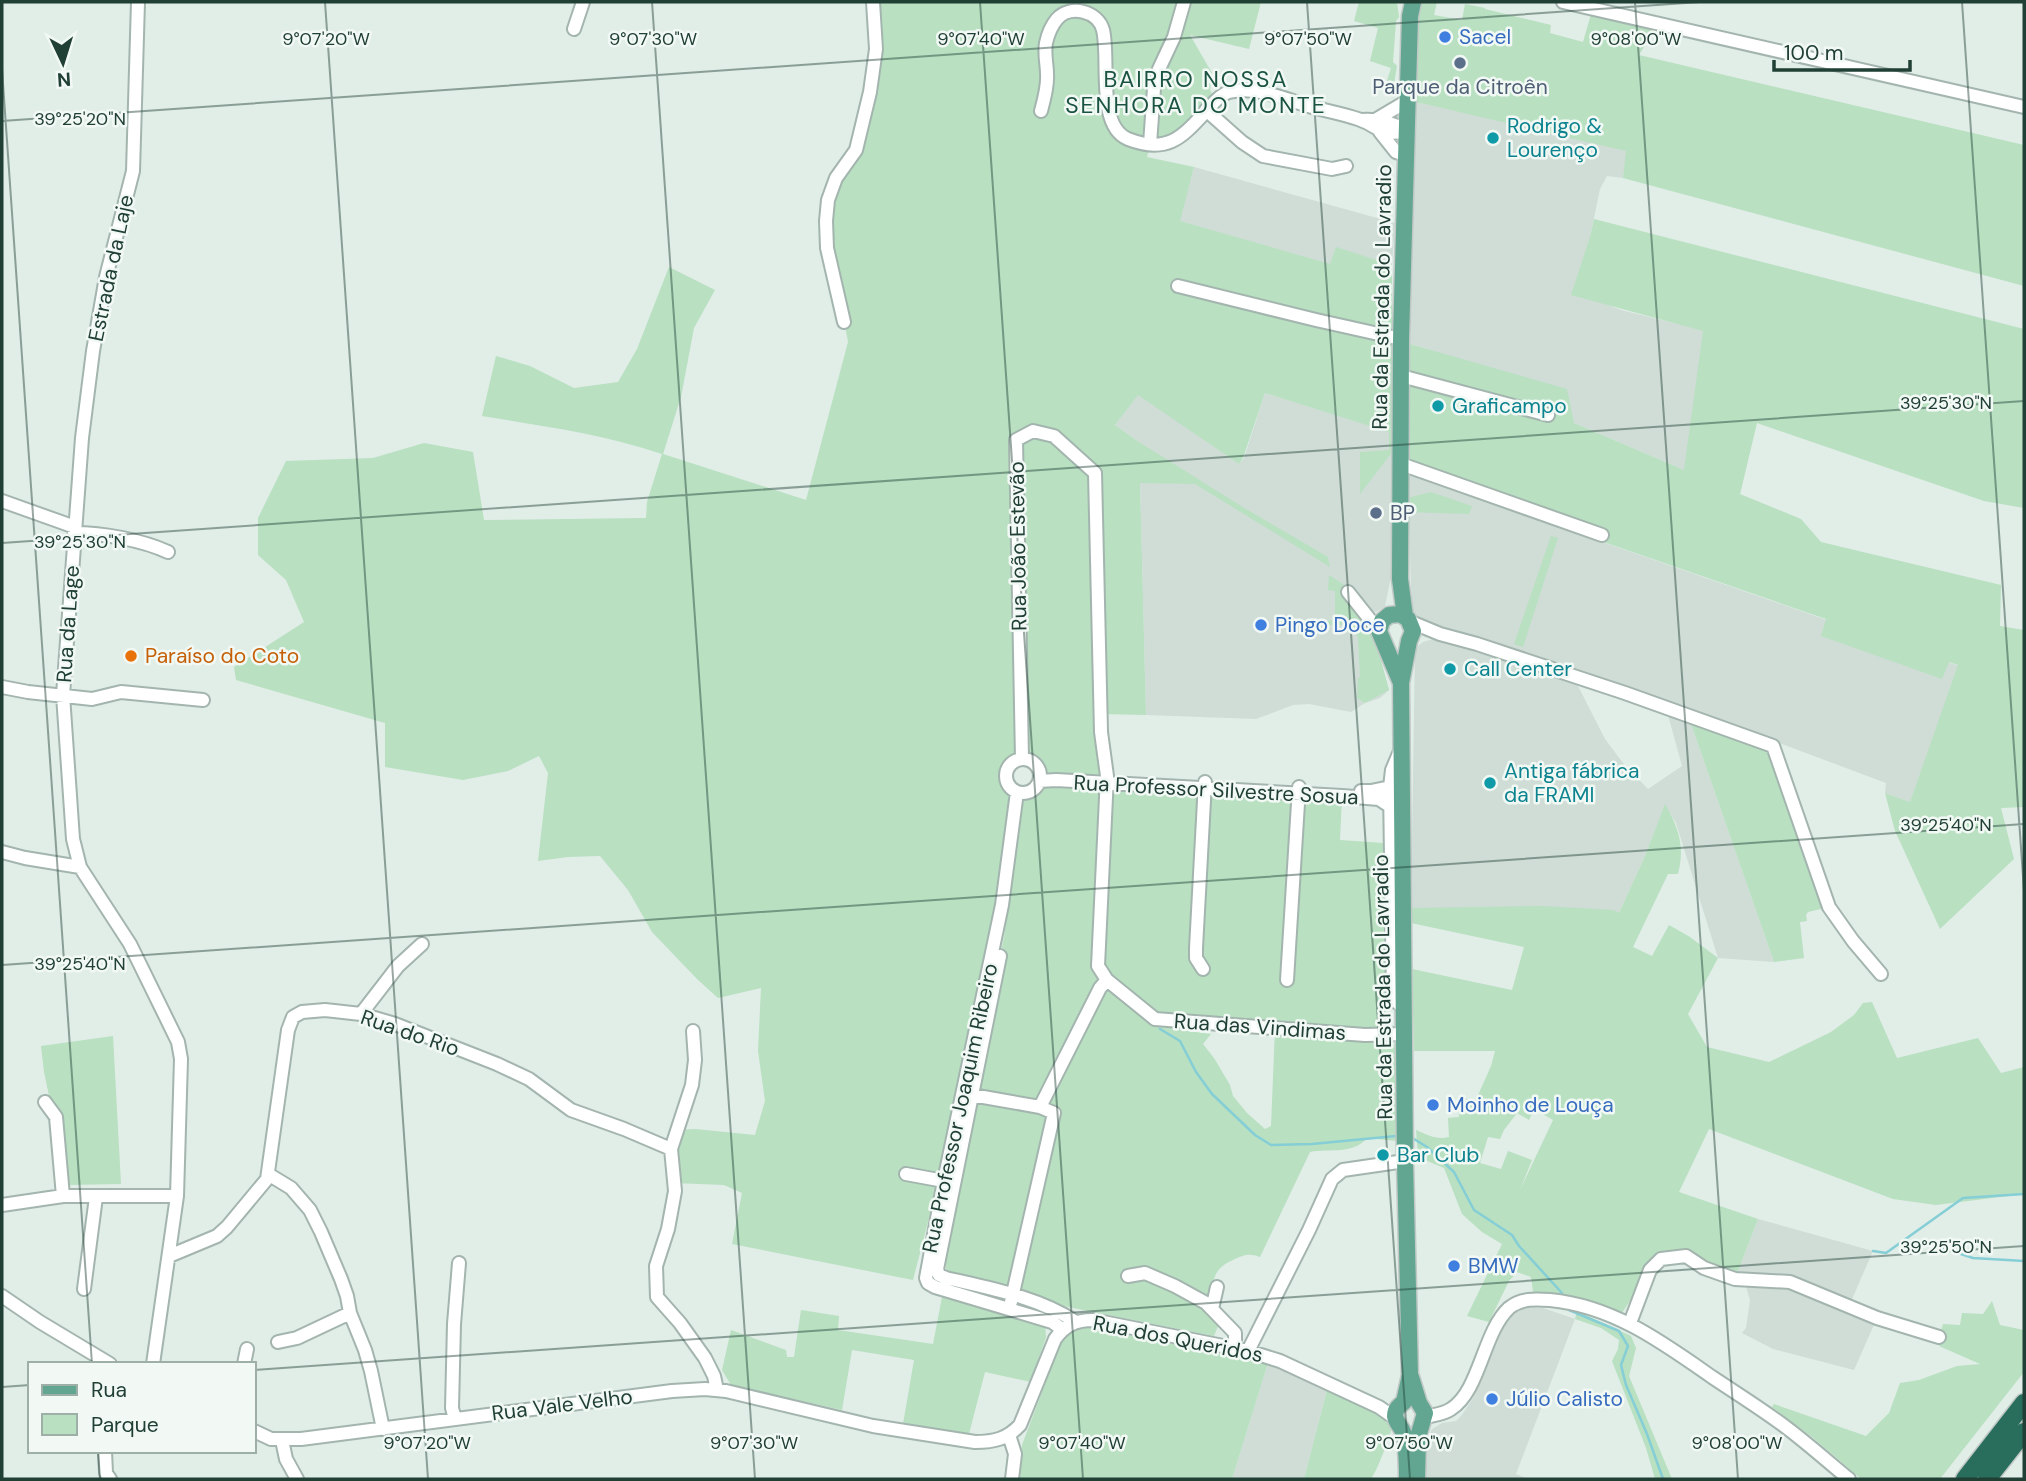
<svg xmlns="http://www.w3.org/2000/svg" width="2026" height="1481" viewBox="0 0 2026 1481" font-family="'DM Sans',sans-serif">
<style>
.built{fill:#cfddd6}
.green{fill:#b8e0c1;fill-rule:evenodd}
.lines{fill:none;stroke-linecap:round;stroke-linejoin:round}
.stream{stroke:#85ced6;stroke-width:2.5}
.minor-casing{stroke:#a3b5ae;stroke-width:16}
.major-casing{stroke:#c1c9c6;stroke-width:19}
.highway-casing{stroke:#c1c9c6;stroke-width:21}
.minor{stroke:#fff;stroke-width:12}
.major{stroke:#62a691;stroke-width:16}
.highway{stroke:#296e5c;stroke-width:18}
.ticks{fill:none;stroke:#203f35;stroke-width:2;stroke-opacity:0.45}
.shop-dot{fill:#3f7fe0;stroke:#f2f9f5;stroke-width:2.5}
.service-dot{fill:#5c6f8a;stroke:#f2f9f5;stroke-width:2.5}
.culture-dot{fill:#0f9aa8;stroke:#f2f9f5;stroke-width:2.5}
.food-dot{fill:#e8710a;stroke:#f2f9f5;stroke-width:2.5}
.labels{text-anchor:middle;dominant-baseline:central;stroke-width:5;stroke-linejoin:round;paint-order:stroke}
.shop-label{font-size:21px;fill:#366cbe;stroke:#f2f9f5;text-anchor:start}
.service-label{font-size:21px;fill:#4e5e75;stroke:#f2f9f5}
.culture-label{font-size:21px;fill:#0d838f;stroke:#f2f9f5;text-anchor:start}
.street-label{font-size:21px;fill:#203f35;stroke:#f2f9f5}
.food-label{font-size:21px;fill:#c56008;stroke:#f2f9f5;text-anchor:start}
.neighbourhood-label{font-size:23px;letter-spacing:2px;fill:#1a5342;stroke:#f2f9f5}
.ticks-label{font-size:18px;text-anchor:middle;fill:#203f35;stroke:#f2f9f5;stroke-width:5;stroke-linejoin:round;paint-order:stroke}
</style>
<rect width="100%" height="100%" fill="#e1ede7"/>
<path class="built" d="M1412 102 1425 104 1549 131 1627 151 1623 178 1607 176 1600 189 1590 237 1603 303 1621 310 1767 346 1765 386 1740 494 1574 423 1431 350 1410 344 1413 209Z
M1194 167 1395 223 1392 265 1336 248 1330 265 1179 221Z
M1265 393 1394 433 1391 577 1385 606 1376 612 1348 602 1371 635 1378 650 1389 690 1380 698 1365 703 1351 712 1309 704 1293 705 1256 719 1146 715 1139 442 1115 425 1138 394 1239 464 1244 458Z
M1407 474 1959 666 1910 802 1885 793 1886 783 1771 740 1685 709 1417 619 1412 610Z
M1437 638 1457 643 1562 678 1578 686 1605 739 1623 763 1648 789 1682 766 1668 715 1690 721 1774 962 1718 958 1676 823 1665 805 1645 856 1619 913 1411 908 1415 651 1418 646 1423 642Z
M1758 1219 1873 1251 1849 1306 1877 1318 1854 1370 1773 1349 1742 1333 1746 1328 1750 1300 1745 1283 1735 1279Z
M1530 1307 1543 1308 1575 1319 1516 1474 1528 1479H1422L1421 1464 1427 1439 1432 1429 1442 1423 1456 1421 1462 1415 1473 1398 1502 1328 1509 1318 1519 1311Z
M1268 1363 1327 1390 1304 1479H1232Z"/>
<path class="green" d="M874 2H1261L1249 49 1190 35 1212 73 1210 90 1213 95 1183 136 1150 145 1147 157 1194 167 1180 221 1330 264 1336 247 1392 265 1393 451 1360 494V452L1389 450V432L1265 393 1243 458 1239 464 1138 395 1115 425 1139 442 1241 506 1328 557 1330 567 1195 484 1140 483 1146 715 1102 714 1107 776 1039 772 1033 762 1022 759 1009 765C999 792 1027 803 1039 781L1342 796 1340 840 1383 843 1386 1034 1396 1047 1397 1141 1367 1138C1353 1155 1330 1148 1310 1152L1260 1257C1249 1253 1244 1255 1233 1260 1204 1272 1213 1296 1221 1319L1214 1336 1058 1305 1025 1293 947 1273 945 1262 974 1116 975 1084 1004 937 1016 852 1010 851 968 1067 913 1280 732 1244 742 1193 724 1185 674 1183 677 1130 695 1129 755 1135 765 1101 758 1051 761 988 718 998 697 979 652 932 628 890 600 856 568 857 538 861 548 773 539 756 508 771 463 780 385 767V723L236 680 234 667 304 622 286 580 258 555V518L286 461 373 458 424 443 473 452 484 520 646 518 647 502 662 454C603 434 543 426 482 416L496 356 530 366 574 388 618 382 637 349 669 267 715 290 694 328 681 397 663 454 806 500 848 342 826 221 836 178 856 150 865 112ZM1175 1022 1275 1029 1271 1126 1265 1129 1247 1113 1233 1096 1230 1085 1214 1058 1203 1044 1211 1034 1180 1030Z
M1359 2H1397L1399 17 1396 21 1393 62 1397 66 1393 90 1385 87 1391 68 1370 61 1378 28 1354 21Z
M1416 2H1437L1434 15 1462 20 1465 4 1485 8V9L1551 25 1550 33 1583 42 1591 14 1594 16 1657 26 1639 55 2024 145V286L1623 178 1626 151 1425 104 1412 102Z
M1594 219 2024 329V508L1984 501 1757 423 1740 494 1801 519 1821 542 2001 585 2000 626 2024 630V807L2001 808 2014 859 1940 929 1895 831 1885 793 1910 802 1958 665 1949 662 1942 679 1821 636 1826 619 1407 474 1410 344 1567 389 1574 423 1684 470 1703 331 1571 295 1590 237Z
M1431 492 1472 506 1469 514 1407 512V498Z
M1551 536 1558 538 1523 647 1514 644Z
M1329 575 1343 584 1350 606 1371 635 1378 650 1389 690 1365 703 1357 698 1358 678 1360 677 1358 637 1347 625H1326V621L1335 620V591L1328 590Z
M1690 721 1773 746 1829 907 1808 912 1806 915 1807 921 1800 922 1804 958 1774 962Z
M1665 804C1679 828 1685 847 1678 874H1668L1633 947 1652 956 1669 925 1690 937 1718 958 1688 1014 1707 1047 1769 1062 1831 1032 1854 1015 1863 1003 1872 1002 1897 1058 1978 1038 2001 1073 2024 1067V1194L1936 1205 1893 1199 1709 1129 1679 1192 1758 1219 1735 1279 1686 1256 1650 1270 1622 1313 1564 1295 1533 1292 1531 1277 1517 1272 1509 1281 1489 1322 1467 1316 1502 1244 1482 1232 1462 1214 1444 1168 1418 1157 1416 1130C1428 1135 1436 1140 1449 1137L1448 1118 1459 1117 1458 1104H1461L1462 1097 1475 1102 1491 1066 1495 1051H1414L1412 969 1512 990 1524 947 1411 923V908L1541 906 1613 910 1619 913 1645 856ZM1534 1109 1553 1120 1520 1190 1532 1160 1508 1151 1501 1169 1480 1163 1488 1137 1500 1139 1504 1130 1517 1113 1529 1120Z
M113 1036 121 1184 68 1185 44 1072 41 1046Z
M942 1297 1045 1325 1046 1337 1031 1382 985 1372 969 1434 903 1424 914 1360 852 1350 842 1410 731 1385 722 1370 731 1330 786 1350 787 1357H794L801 1310 839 1316 838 1330 933 1344Z
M1992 1301 2000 1325 2024 1330V1372L1940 1479H1861L1812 1437 1772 1407 1774 1404 1866 1436 1889 1413 1900 1383 1919 1380 1957 1366 1980 1364 1939 1346V1337L1943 1324 1960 1325 1962 1313 1983 1314Z
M1577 1311 1631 1336 1636 1348 1629 1376 1672 1479H1655L1646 1448 1612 1361 1618 1349 1619 1340 1601 1328 1575 1319Z
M1083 1326 1268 1363 1232 1479H1019L1022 1445 1060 1344 1065 1335Z
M1327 1390C1344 1397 1388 1408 1391 1429 1391 1435 1387 1443 1385 1449 1380 1460 1377 1470 1371 1479H1304Z"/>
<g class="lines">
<path class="stream" d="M1160 1029 1180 1041 1196 1072 1212 1094 1255 1135 1271 1145 1312 1144 1396 1136
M1414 1139 1427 1147 1454 1172 1474 1210 1512 1235 1519 1246 1562 1293
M1922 1241 1973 1258 2024 1261
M1873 1251 1886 1253 1963 1198 2024 1194
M1569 1310 1619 1331 1628 1346 1621 1365 1626 1385 1647 1434 1663 1479"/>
<g class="minor-casing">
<path id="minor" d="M138 2 133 171 106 277 93 351 82 438 63 695 73 839 80 867 130 944 178 1042 181 1059 177 1196 153 1364
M1563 2 2024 107
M574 29 583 2
M1206 110 1242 142 1263 156 1332 169 1346 166
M1041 111C1044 100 1048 86 1047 74 1047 64 1044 54 1046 43 1048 34 1051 26 1057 19 1070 4 1098 11 1103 30 1110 58 1096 126 1128 139 1169 155 1183 136 1209 108 1214 102 1221 94 1229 92 1255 85 1287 100 1312 107 1327 111 1343 114 1358 119 1382 127 1377 137 1407 131
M1377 119 1409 100
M1361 120C1379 119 1392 122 1407 131
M1380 132 1396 152 1406 155
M1150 144 1154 88 1159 69 1174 37 1184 2
M1178 286 1316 320 1401 339
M844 322 827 248 826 221 828 200 836 178 856 150 870 92 876 49 873 2
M1401 376 1548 415
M1401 464 1602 535
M2 501 75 527
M74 533C103 533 142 540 168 552
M1348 592 1379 631
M1411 622 1440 634 1477 644 1625 693 1773 746 1829 907 1853 941 1881 974
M2 687 28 692 92 699 121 692 203 700
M1400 751 1392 770 1390 787 1393 999 1404 1008
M1006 776a17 17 0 1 1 34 0a17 17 0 1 1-34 0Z
M1022 759 1016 440 1033 431 1054 436 1095 473 1101 732 1107 776 1098 966 1107 980 1155 1019 1365 1035 1404 1034
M1039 781 1056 780 1342 796 1379 799 1391 807
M1361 791H1371L1390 787
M1017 792 1002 905 944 1181 926 1278 928 1283 935 1287 1052 1322 1062 1329
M2 852 25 858 80 867
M1000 956 937 1269 939 1275 946 1278C989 1288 1038 1297 1076 1322
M1203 969 1196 958V948L1205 782
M1287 980 1299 787
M361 1014 398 966 422 944
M693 1031 695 1060 692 1085 671 1149 675 1191 668 1229 656 1266 657 1297 680 1323 705 1358 714 1376 717 1390
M972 1095 1040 1107 1054 1113 1011 1302
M45 1102 56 1117 63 1196
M1040 1107 1100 988 1107 980
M268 1174 291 1188 310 1210 321 1232 341 1279 347 1296 350 1313 365 1350 371 1371 383 1429
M906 1174 944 1181
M2 1205 63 1196H177
M169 1256 217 1236 227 1227 267 1179 288 1030 293 1017 302 1012 325 1010 361 1014 395 1024 497 1064 529 1079 571 1110 624 1129 671 1149
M1128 1276 1145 1273 1175 1286 1206 1303 1235 1333V1348
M84 1289 96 1197
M2 1296 40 1322 110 1364
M1212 1309 1217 1287
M1630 1323 1650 1270 1661 1259 1686 1256 1704 1268 1735 1279 1790 1282 1877 1318 1939 1337
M278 1342 297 1338 350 1313
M1248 1351 1309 1230 1332 1179 1343 1170 1405 1161
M244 1364 247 1349
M1426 1417C1434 1415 1444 1414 1451 1409 1480 1391 1483 1332 1509 1308 1521 1298 1536 1299 1550 1300 1613 1306 1662 1342 1712 1377 1736 1393 1760 1408 1783 1425 1806 1442 1827 1461 1849 1479
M455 1419 452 1408 454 1324 459 1263
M254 1431 271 1439H301L672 1391 705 1389 726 1391 873 1426 975 1442C994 1442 1007 1439 1020 1425L1055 1339C1065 1325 1076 1320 1093 1320L1248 1351 1280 1361 1379 1407 1396 1419
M1009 1435 1015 1454 1012 1479
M282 1440 286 1459 297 1479
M105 1451 106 1473 110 1479"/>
</g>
<g class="major-casing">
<path id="major" d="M1405 616 1400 579 1401 339 1410 16 1413 2
M1401 683 1379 631 1382 621 1389 615 1400 614 1408 619 1413 631 1409 641 1401 683 1405 1161 1410 1375 1404 1402C1399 1406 1395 1409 1395 1416 1396 1423 1401 1426 1403 1432 1407 1446 1407 1464 1407 1479
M1411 1377 1419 1403 1425 1413 1418 1437 1417 1479"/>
</g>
<g class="highway-casing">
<path id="highway" d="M1965 1479 2024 1403
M1987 1479 2024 1432"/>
</g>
<use href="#minor" class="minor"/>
<use href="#major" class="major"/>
<use href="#highway" class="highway"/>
</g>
<path class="ticks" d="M325 2 428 1479M652 2 755 1479M980 2 1083 1479M1307 2 1410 1479M1635 2 1738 1479M1962 2 2024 891M2 69 92 1364M2 121 1700 2M2 543 2024 401M2 965 2024 824M254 1370 2024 1246M2 1387 30 1385M98 1451 100 1479"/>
<g class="shop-dot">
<circle cx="1445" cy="37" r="7"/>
<circle cx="1261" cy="625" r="7"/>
<circle cx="1433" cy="1105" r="7"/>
<circle cx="1454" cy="1266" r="7"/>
<circle cx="1492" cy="1399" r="7"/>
</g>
<g class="service-dot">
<circle cx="1460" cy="63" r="7"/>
<circle cx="1376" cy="513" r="7"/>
</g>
<g class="culture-dot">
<circle cx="1493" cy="138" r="7"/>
<circle cx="1438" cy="406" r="7"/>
<circle cx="1450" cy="669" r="7"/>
<circle cx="1490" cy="783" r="7"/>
<circle cx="1383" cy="1155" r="7"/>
</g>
<circle class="food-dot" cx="131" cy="656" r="7"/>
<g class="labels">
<g class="shop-label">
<text x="1459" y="37">Sacel</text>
<text x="1275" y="625">Pingo Doce</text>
<text x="1447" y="1105">Moinho de Louça</text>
<text x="1468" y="1266">BMW</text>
<text x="1506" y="1399">Júlio Calisto</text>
</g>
<g class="service-label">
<text x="1460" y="87">Parque da Citroên</text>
<text x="1390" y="513" text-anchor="start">BP</text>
</g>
<g class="culture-label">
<text x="1507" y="126">Rodrigo &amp;<tspan x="1507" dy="24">Lourenço</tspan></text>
<text x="1452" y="406">Graficampo</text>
<text x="1464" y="669">Call Center</text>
<text x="1504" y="771">Antiga fábrica<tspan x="1504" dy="24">da FRAMI</tspan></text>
<text x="1397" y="1155">Bar Club</text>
</g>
<g class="street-label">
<text transform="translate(111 268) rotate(-78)">Estrada da Laje</text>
<text transform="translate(1382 297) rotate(-89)">Rua da Estrada do Lavradio</text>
<text transform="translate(1018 546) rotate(-91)">Rua João Estevão</text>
<text transform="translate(68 624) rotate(-86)">Rua da Lage</text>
<text transform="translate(1216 790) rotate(3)">Rua Professor Silvestre Sosua</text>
<text transform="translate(1383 987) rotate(-91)">Rua da Estrada do Lavradio</text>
<text transform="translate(1260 1027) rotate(4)">Rua das Vindimas</text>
<text transform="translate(410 1033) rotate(19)">Rua do Rio</text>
<text transform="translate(960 1108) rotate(-78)">Rua Professor Joaquim Ribeiro</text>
<text transform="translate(1178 1339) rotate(11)">Rua dos Queridos</text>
<text transform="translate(562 1405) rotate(-7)">Rua Vale Velho</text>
</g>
<g class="food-label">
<text x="145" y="656">Paraíso do Coto</text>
</g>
<g class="neighbourhood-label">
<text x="1196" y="79">BAIRRO NOSSA<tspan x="1196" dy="26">SENHORA DO MONTE</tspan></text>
</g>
</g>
<g class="ticks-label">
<text x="326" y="45">9°07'20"W</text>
<text x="653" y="45">9°07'30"W</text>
<text x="981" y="45">9°07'40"W</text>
<text x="1308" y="45">9°07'50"W</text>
<text x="1636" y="45">9°08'00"W</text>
<text x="80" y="125">39°25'20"N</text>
<text x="1946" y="409">39°25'30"N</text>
<text x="80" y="548">39°25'30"N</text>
<text x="1946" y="831">39°25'40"N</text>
<text x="80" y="970">39°25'40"N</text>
<text x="1946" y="1253">39°25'50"N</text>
<text x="427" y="1449">9°07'20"W</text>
<text x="754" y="1449">9°07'30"W</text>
<text x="1082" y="1449">9°07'40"W</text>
<text x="1409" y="1449">9°07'50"W</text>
<text x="1737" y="1449">9°08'00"W</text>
</g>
<rect width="2026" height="1481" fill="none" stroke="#203f35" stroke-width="7"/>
<rect x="28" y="1362" width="228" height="91" fill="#f2f9f5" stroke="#9eafa8" stroke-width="2"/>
<rect x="42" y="1385" width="35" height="10" fill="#62a691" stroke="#9eafa8" stroke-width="2"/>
<text x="91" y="1397" font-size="21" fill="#203f35">Rua</text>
<rect x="42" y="1414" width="35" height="21" fill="#b8e0c1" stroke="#9eafa8" stroke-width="2"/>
<text x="91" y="1432" font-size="21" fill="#203f35">Parque</text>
<g transform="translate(63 63) rotate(176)" stroke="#f2f9f5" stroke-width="5" paint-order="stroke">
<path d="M0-5L12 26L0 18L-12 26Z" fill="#203f35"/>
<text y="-10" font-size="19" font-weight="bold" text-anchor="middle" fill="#203f35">N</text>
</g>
<path d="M1774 60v10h136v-10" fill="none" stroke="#203f35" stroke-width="3.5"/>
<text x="1784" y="60" font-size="21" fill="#203f35" stroke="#f2f9f5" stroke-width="5" paint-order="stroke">100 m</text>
</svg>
